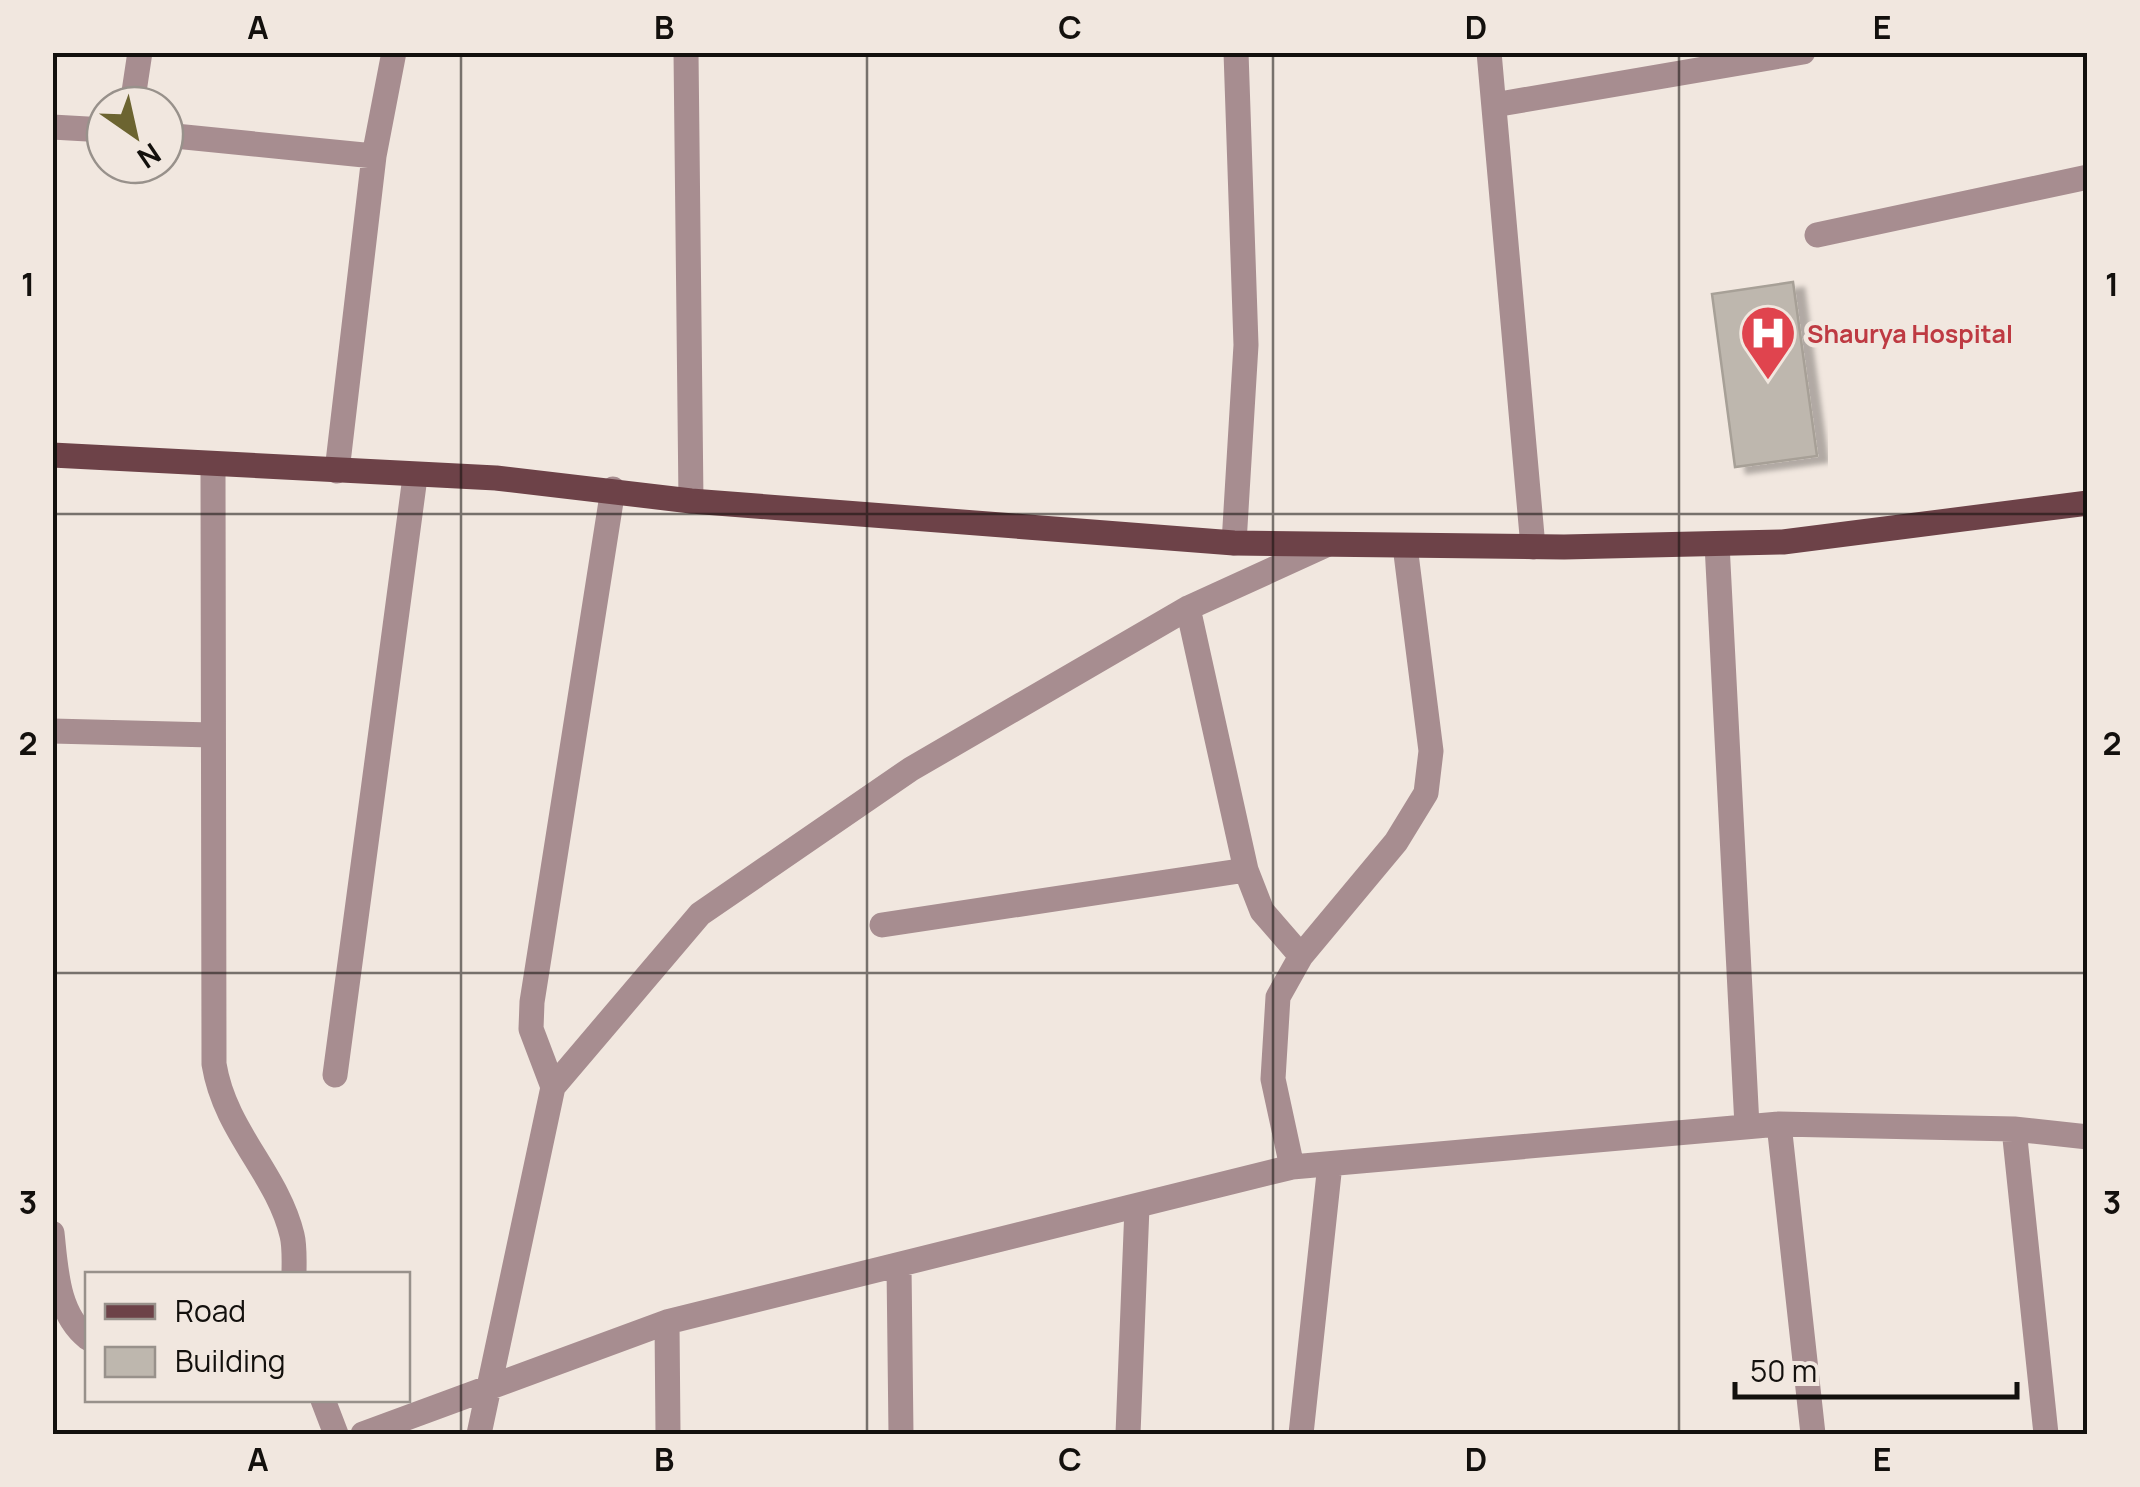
<svg xmlns="http://www.w3.org/2000/svg" width="2140" height="1487" viewBox="0 0 2140 1487" font-family="Manrope,sans-serif">
<style>
.building{fill:#beb7ae;stroke:#a7a097;stroke-width:2.5;filter:url(#shadow)}
.lines{fill:none;stroke-linecap:round;stroke-linejoin:round}
.minor{stroke:#a78d90;stroke-width:25}
.major{stroke:#6d4248;stroke-width:25}
.grid{fill:none;stroke:#13100d;stroke-width:2.5;stroke-opacity:0.55}
.labels{text-anchor:middle;dominant-baseline:central;stroke-width:9;stroke-linejoin:round;paint-order:stroke}
.health-label{font-size:25px;font-weight:bold;fill:#be3a42;stroke:#f1e7df;text-anchor:start}
.neatline{fill:none;stroke:#13100d;stroke-width:4}
.grid-label{font-size:32px;text-anchor:middle;font-weight:bold;fill:#13100d}
</style>
<defs>
<filter id="shadow"><feDropShadow dx="11" dy="6" stdDeviation="2.5" flood-color="#0004"/></filter>
</defs>
<rect width="100%" height="100%" fill="#f1e7df"/>
<path class="building" d="M1793 282 1817 456 1735 467 1712 294Z"/>
<g class="lines">
<path class="minor" d="M686 52 691 501
M1489 52 1533 547
M132 105 140 52
M1494 105 1803 52
M52 127 105 130
M165 135 374 156
M1817 235 2088 177
M213 467 214 1064C225 1132 277 1173 292 1235 295 1247 294 1262 294 1274
M337 471 374 156 394 52
M1234 543 1246 345 1236 52
M1717 544 1747 1126
M1188 608 1246 870 1262 911 1301 956
M52 731 212 735
M882 925 1246 870
M335 1075 415 477
M553 1087 531 1029 532 1002 613 489
M1779 1124 1813 1434
M2014 1129 2046 1434
M1292 1167 1273 1079 1278 997 1301 956 1396 842 1426 793 1431 751 1405 546
M52 1233C56 1269 57 1314 88 1338
M899 1266 901 1434
M667 1322 668 1434
M323 1400 336 1434
M363 1434 667 1322 1292 1167 1779 1124 2014 1129 2088 1137
M479 1434 553 1087 700 914 911 769 1188 608 1324 546
M1128 1434 1137 1207
M1301 1434 1330 1164"/>
<path class="major" d="M52 455 496 478 691 501 1234 543 1564 547 1783 542 2088 503"/>
</g>
<path class="grid" d="M461 52V1434M867 52V1434M1273 52V1434M1679 52V1434M52 514H2088M52 973H2088"/>
<defs>
<g id="hospital-pin" transform="scale(2.875)"><path d="M0 17L-7.5 6A9.5 9.5 0 1 1 7.5 6Z" fill="#e0444e" stroke="#f1e7df"/><path d="M-5-5h3v3.5h4V-5h3V5h-3V1.5h-4V5h-3Z" fill="#fff"/></g>
</defs>
<g fill-rule="evenodd">
<use href="#hospital-pin" x="1768" y="333"/>
</g>
<g class="labels">
<g class="health-label">
<text x="1807" y="333">Shaurya Hospital</text>
</g>
</g>
<rect width="2140" height="1487" fill="none" stroke="#f1e7df" stroke-width="110"/>
<rect x="85" y="1272" width="325" height="130" fill="#f1e7df" stroke="#98918b" stroke-width="2.5"/>
<rect x="105" y="1304" width="50" height="15" fill="#6d4248" stroke="#98918b" stroke-width="2.5"/>
<text x="175" y="1322" font-size="30" fill="#13100d">Road</text>
<rect x="105" y="1347" width="50" height="30" fill="#beb7ae" stroke="#98918b" stroke-width="2.5"/>
<text x="175" y="1372" font-size="30" fill="#13100d">Building</text>
<g transform="translate(135 135) rotate(146)"><circle r="48" fill="#f1e7df" stroke="#98918b" stroke-width="2.5"/>
<path d="M0-8L18 38L0 25L-18 38Z" fill="#6c6431"/>
<text y="-15" font-size="28" font-weight="bold" text-anchor="middle" fill="#13100d">N</text>
</g>
<path d="M1735 1382v15h282v-15" fill="none" stroke="#13100d" stroke-width="5"/>
<text x="1750" y="1382" font-size="30" fill="#13100d" stroke="#f1e7df" stroke-width="8" paint-order="stroke">50 m</text>
<rect x="55" y="55" width="2030" height="1377" class="neatline"/>
<g class="grid-label">
<text x="258" y="39">A</text>
<text x="664" y="39">B</text>
<text x="1070" y="39">C</text>
<text x="1476" y="39">D</text>
<text x="1882" y="39">E</text>
<text x="28" y="296">1</text>
<text x="2112" y="296">1</text>
<text x="28" y="755">2</text>
<text x="2112" y="755">2</text>
<text x="28" y="1214">3</text>
<text x="2112" y="1214">3</text>
<text x="258" y="1471">A</text>
<text x="664" y="1471">B</text>
<text x="1070" y="1471">C</text>
<text x="1476" y="1471">D</text>
<text x="1882" y="1471">E</text>
</g>
</svg>
